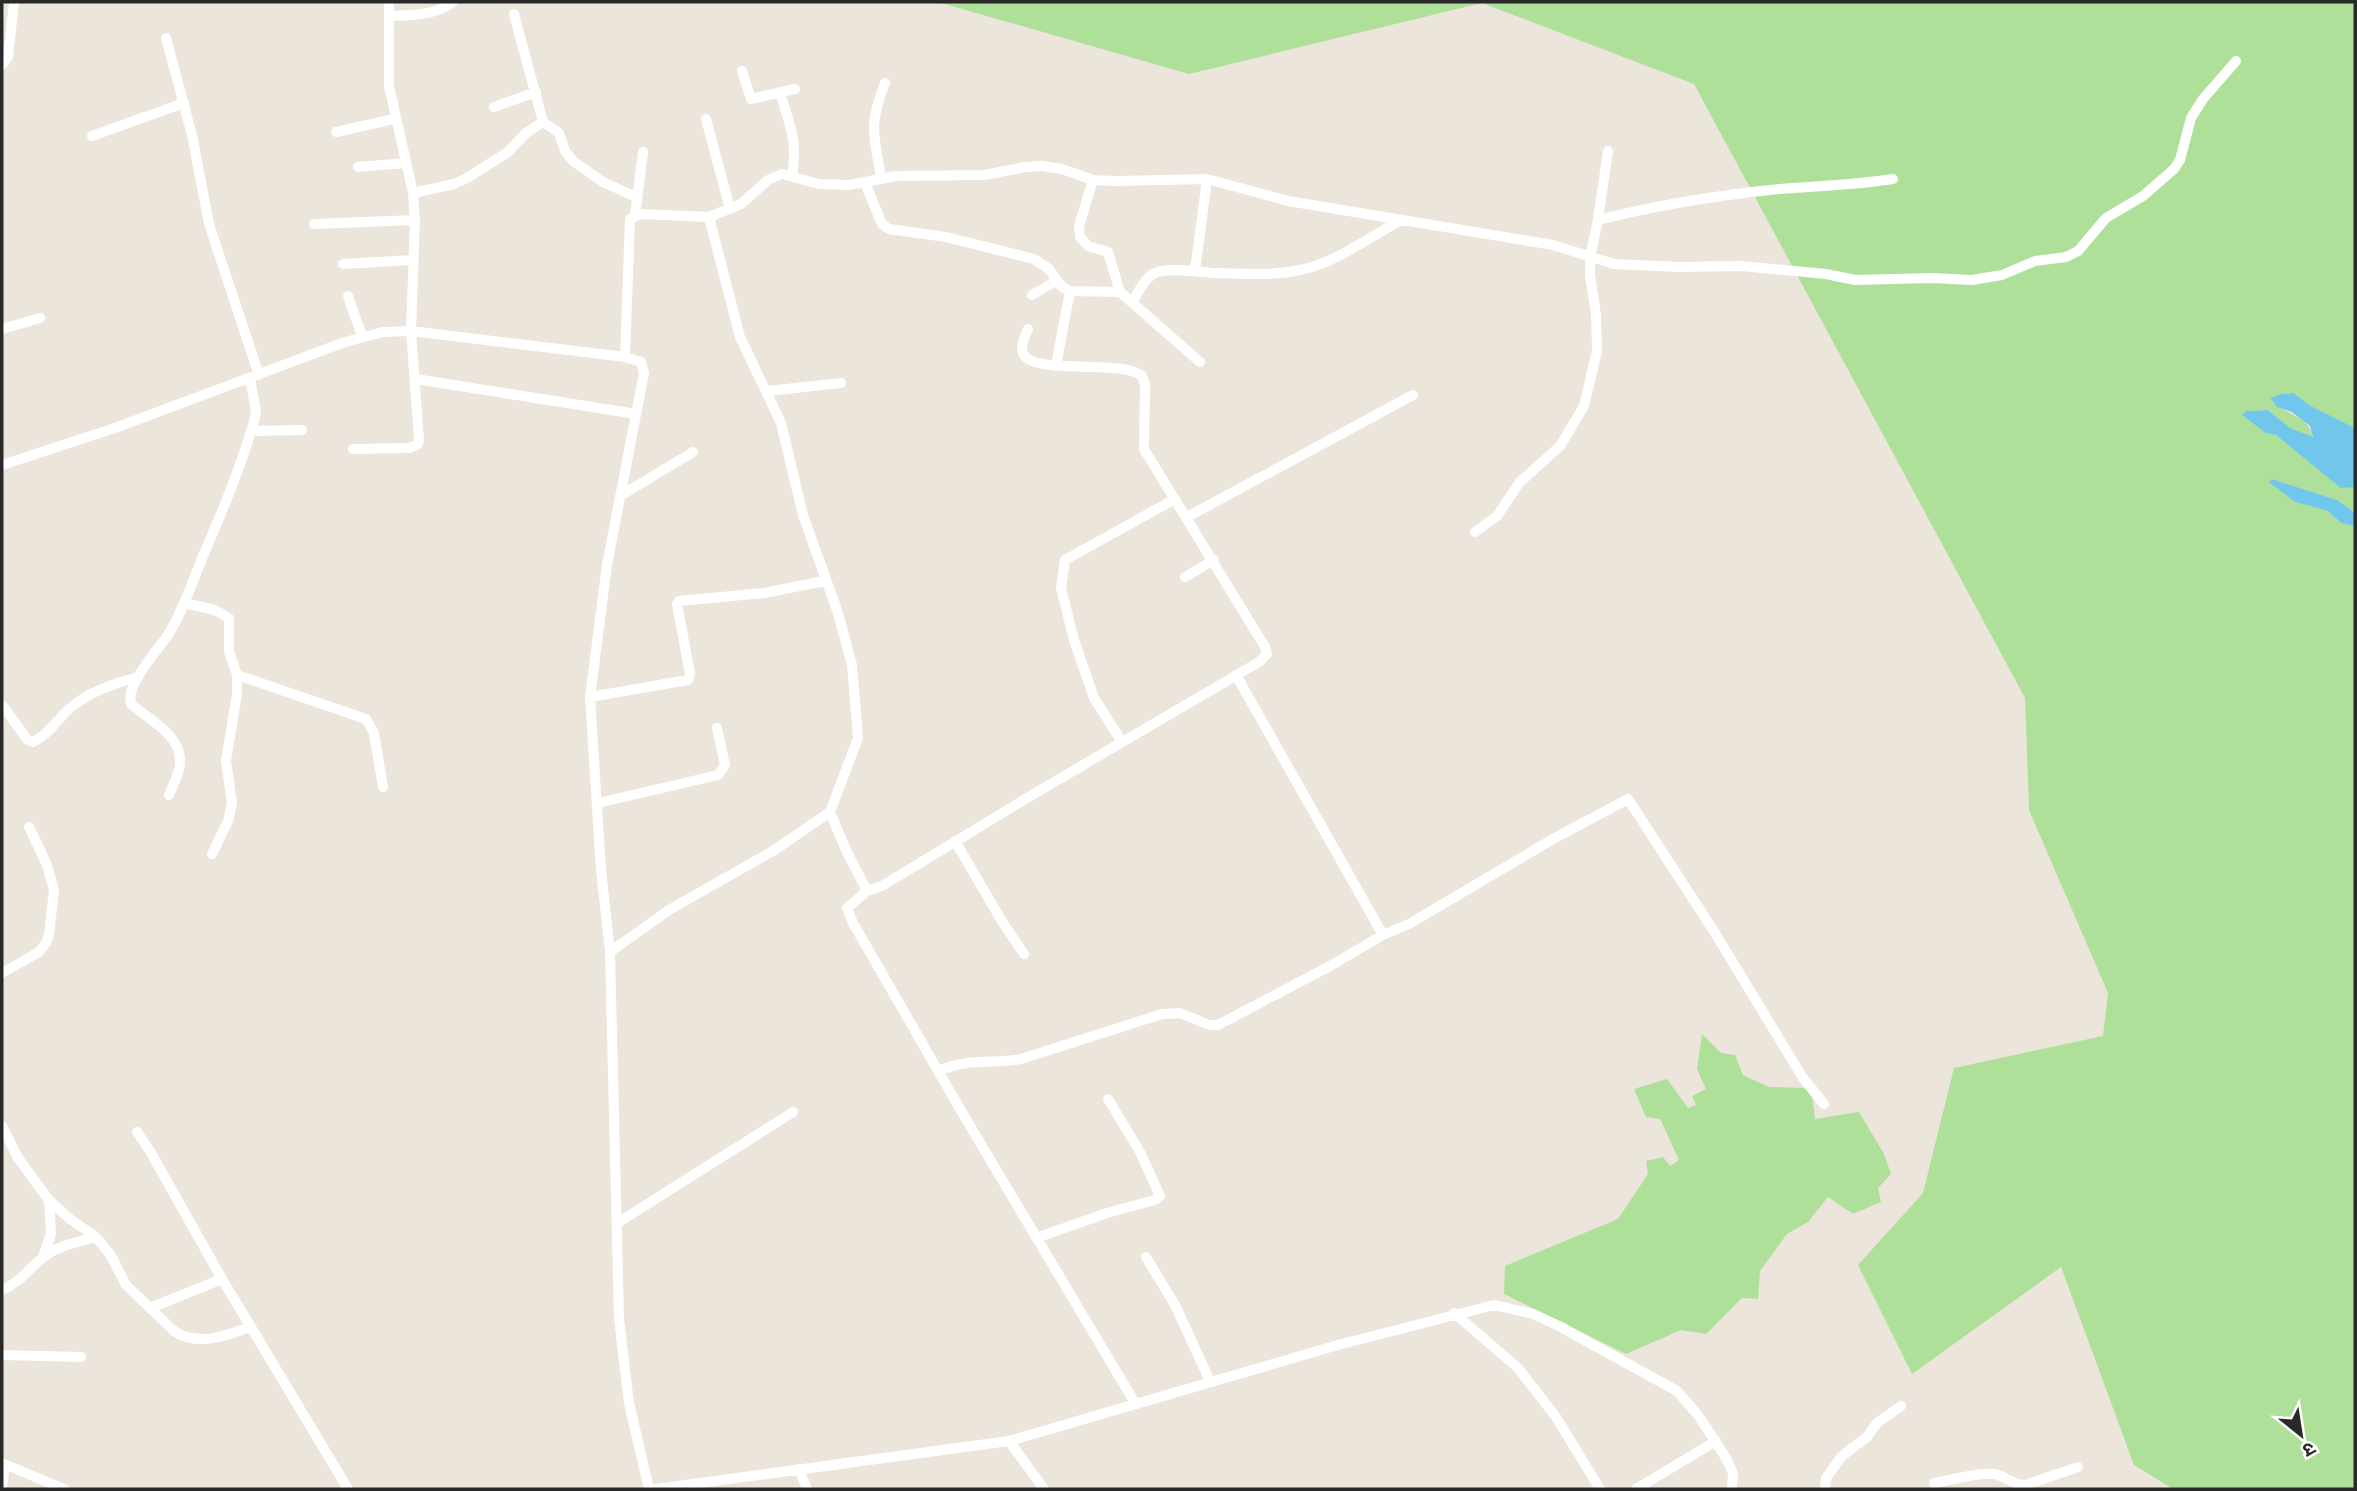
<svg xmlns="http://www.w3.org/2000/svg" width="2357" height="1491" viewBox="0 0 2357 1491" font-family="Jost,'Noto Sans Devanagari',sans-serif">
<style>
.green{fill:#afe099}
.water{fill:#70c6eb}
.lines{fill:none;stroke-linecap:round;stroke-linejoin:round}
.minor{stroke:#fff;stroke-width:10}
</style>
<rect width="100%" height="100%" fill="#ebe5db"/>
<path class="green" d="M938 2H2355V428L2309 405 2294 393 2281 394 2270 399C2284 417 2307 412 2313 438L2290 428 2268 410 2246 411 2266 433 2276 435 2341 487H2355V513L2337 500 2272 479 2270 482 2295 502 2328 511 2341 523 2355 526V1489H2173L2134 1465 2061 1267 1912 1374 1858 1265 1923 1193 1954 1068 2103 1036 2108 993 2029 810 2025 698 1694 84 1482 3 1189 74Z
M1702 1034 1721 1053 1735 1055 1743 1075 1769 1087 1811 1088 1815 1119 1859 1112 1884 1154 1891 1174 1878 1188 1881 1202 1853 1214 1828 1197 1808 1222 1787 1234 1760 1271 1758 1299 1742 1298 1706 1334 1681 1330 1626 1354 1504 1294 1505 1266 1618 1219 1648 1174 1646 1161 1663 1157 1670 1166 1679 1160 1660 1119 1646 1117 1634 1089 1667 1079 1688 1108 1696 1105 1692 1096 1706 1089 1697 1069Z"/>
<path class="water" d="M2294 393 2309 405 2355 428V487L2341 488 2276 435 2266 433 2242 415 2246 411 2268 410 2290 428 2313 437 2310 426 2292 412 2277 407 2270 398 2281 394Z
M2272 479 2337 500 2355 513V526L2341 523 2328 511 2295 502 2269 482Z"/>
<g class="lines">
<path class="minor" d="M514 14 543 122 559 133 565 151 573 161 603 182 636 197
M390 16C410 15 436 16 453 2
M166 38 192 135 209 224 259 375
M2 65 8 57 14 2
M742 71 751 99 795 89
M780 93C790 124 798 143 792 176
M494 107 536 92
M706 119 730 209
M336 132 394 119
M92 136 184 103
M358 167 406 163
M881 178C874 134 868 127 885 83
M1093 180 1079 226 1080 237 1088 246 1108 252 1120 292
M865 183 882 224 889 229 946 237 1034 259 1049 269 1062 287 1070 291 1120 292 1200 362
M413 193 454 184 467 178 508 152 526 133 543 122
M635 216 643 152
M709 217 740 337 781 423 803 515 838 613 852 665 858 738 830 812 846 850 867 891 882 886 1032 795 1259 662 1267 654 1265 647 1144 449 1145 384 1142 376C1121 359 1036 375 1024 355 1019 348 1025 336 1028 329
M1598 220C1658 205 1719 195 1780 189 1818 186 1855 185 1893 179
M314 224 415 220
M343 264 412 260
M1195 271 1207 179
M1032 295 1056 281
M348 296 362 336
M1132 302C1138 293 1145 277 1155 273 1169 267 1199 272 1214 273 1243 274 1272 276 1300 270 1334 264 1371 236 1401 220
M2 329 40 318
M625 357 630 219 641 214 709 217 741 204 768 180 782 174 819 184 849 185 896 176 985 175 1025 167 1042 166 1062 169 1093 180 1116 181 1207 179 1288 201 1553 245 1614 264 1679 267 1741 266 1826 274 1855 280 1932 278 1972 280 2002 275 2035 261 2066 257 2078 251 2106 218 2143 196 2174 169 2180 160 2191 118 2203 99 2236 61
M1056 366 1070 291
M416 379 636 414
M768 391 841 383
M251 431 302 430
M353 449 410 448 418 444 419 440 411 331 415 220 413 193 389 86V2
M2 465 115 428 345 342 383 332 411 331 625 357 641 362 644 373 607 565 590 697 601 870 610 952 619 1319 629 1403 649 1489
M620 496 693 452
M1187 517 1413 395
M1475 532 1497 516 1520 482 1560 446 1584 406 1597 351 1596 315 1590 275V257L1598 220 1608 151
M1185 577 1214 560
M184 603 215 610 229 618V652L237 675V694L226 761 232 803 228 821 212 854
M237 675 366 719 374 733 383 787
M1236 675 1383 935 1409 924 1553 839 1628 799 1715 933 1803 1078 1824 1104
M590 697 688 680 690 674 677 604 679 601 764 593 825 581
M2 705 27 739 33 742C48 735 57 720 69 709 90 691 113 684 138 677
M1122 742 1094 698 1074 640 1061 588 1065 560 1175 499
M169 795C173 785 180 773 180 763 182 735 148 719 131 704 125 685 157 651 168 635 183 611 192 583 203 556 222 512 241 467 254 421L256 411 250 379
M598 803 718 775 725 765 717 728
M955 841 1003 923 1024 954
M867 891 847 908 853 923 960 1109 1135 1403
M610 952 669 910 773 851 830 812
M2 973 39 952 46 943 49 935 54 890 47 865 29 827
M939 1071C966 1058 992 1064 1021 1059L1162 1014 1180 1013 1209 1025H1218L1330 966 1383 935
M2 1126 18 1158 49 1200 70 1219 96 1237 110 1254 126 1285 174 1331C198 1347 225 1336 250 1327
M137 1132 150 1151 222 1279 348 1489
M619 1222 793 1112
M1036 1238 1107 1213 1155 1200 1160 1196 1140 1152 1108 1099
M43 1257 51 1234 49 1200
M1146 1257 1175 1305 1210 1381
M2 1290C24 1280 27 1269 45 1256 59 1245 79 1242 96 1237
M150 1308 222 1279
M1454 1313 1518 1368 1556 1417 1600 1489
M2 1355 81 1357
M1009 1441 1044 1489
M2 1463 64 1489
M799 1469 807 1489
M1934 1483C1951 1480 1979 1472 1994 1474 2006 1476 2013 1485 2025 1485L2078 1467
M2 1489 5 1465
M656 1489 1009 1441 1338 1345 1494 1305 1533 1314 1559 1326 1677 1391 1698 1415 1726 1458 1733 1473 1732 1489
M1636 1489 1716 1441
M1825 1489 1826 1478 1842 1456 1867 1437 1877 1423 1901 1406"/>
</g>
<rect width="2357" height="1491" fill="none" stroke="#292929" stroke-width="7"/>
<g transform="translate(2301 1435) rotate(150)" stroke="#ffffff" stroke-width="5" paint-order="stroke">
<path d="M0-5L12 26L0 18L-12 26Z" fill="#292929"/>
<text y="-10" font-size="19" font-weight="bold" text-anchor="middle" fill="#292929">उ</text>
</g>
</svg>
